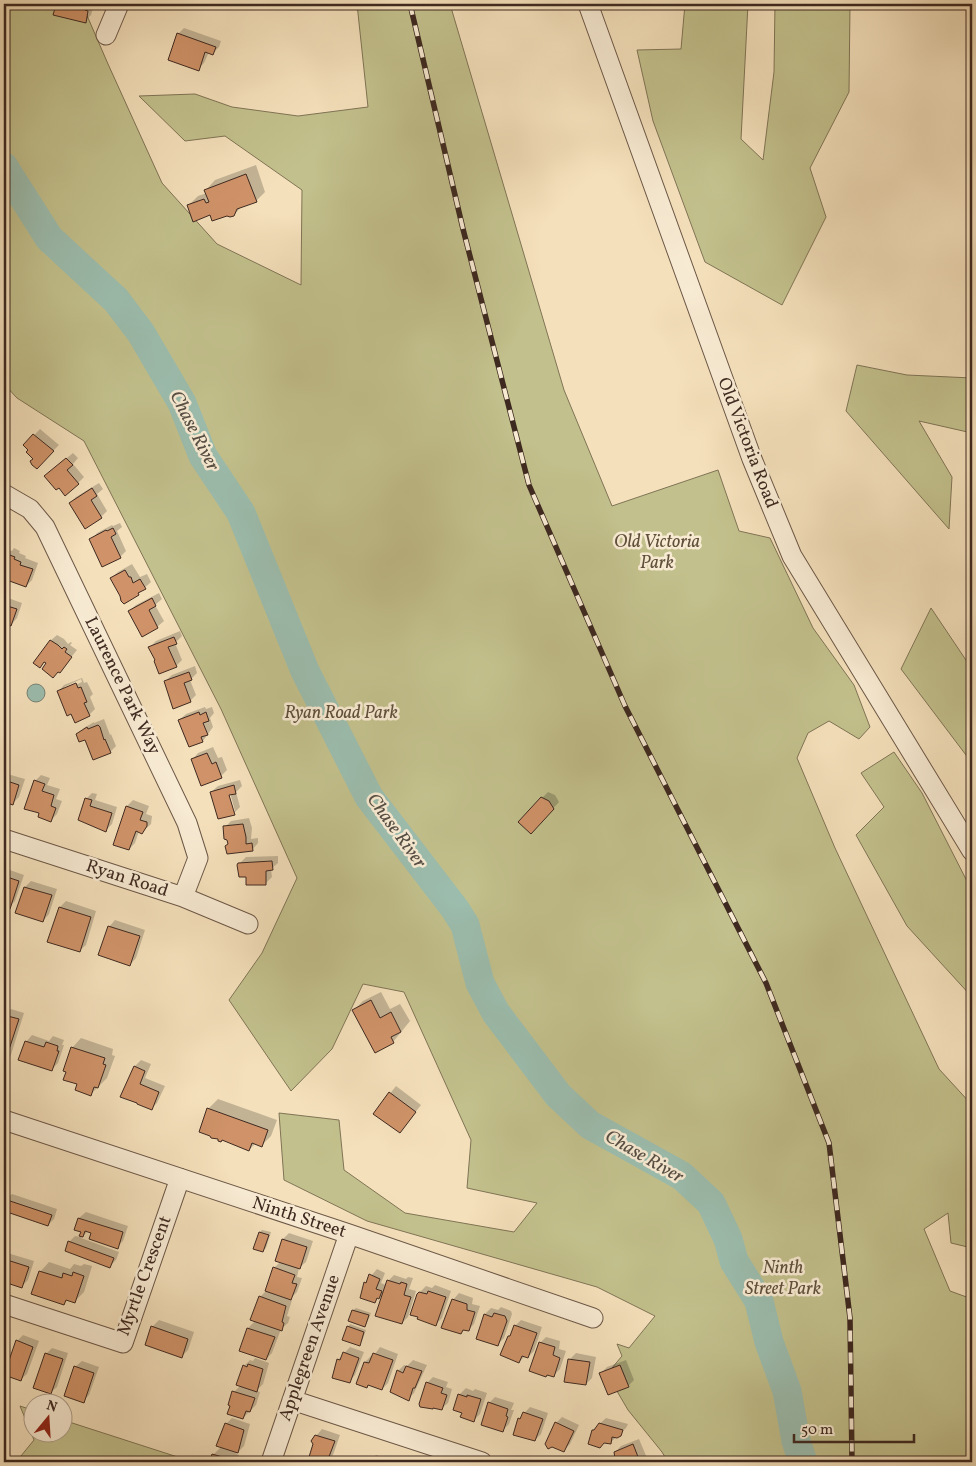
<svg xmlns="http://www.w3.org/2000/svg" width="976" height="1466" viewBox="0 0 976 1466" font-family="Vollkorn,serif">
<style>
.green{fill:#c2c08c;stroke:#807456}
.water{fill:#9cbdae;stroke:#768275}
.shadow{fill:#0003;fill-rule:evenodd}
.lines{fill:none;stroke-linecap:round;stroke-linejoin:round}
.river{stroke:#9cbdae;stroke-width:29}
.building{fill:#d09369;stroke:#3e2920}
.minor-casing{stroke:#6c5747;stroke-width:21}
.minor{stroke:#f8ebd3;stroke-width:19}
.rail-casing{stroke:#3e2920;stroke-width:5.5}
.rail{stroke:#f8ebd3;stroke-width:4;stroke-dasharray:11;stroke-linecap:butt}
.labels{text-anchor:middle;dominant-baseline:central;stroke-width:5;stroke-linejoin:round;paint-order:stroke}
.street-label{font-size:18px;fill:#3e2920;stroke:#f8ebd3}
.park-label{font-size:18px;font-style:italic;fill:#5f4f3b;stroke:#f8ebd3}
.water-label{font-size:19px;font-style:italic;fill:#564e44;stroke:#f8ebd3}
</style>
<rect width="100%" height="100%" fill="#f4e0bb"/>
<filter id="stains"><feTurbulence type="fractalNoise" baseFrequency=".004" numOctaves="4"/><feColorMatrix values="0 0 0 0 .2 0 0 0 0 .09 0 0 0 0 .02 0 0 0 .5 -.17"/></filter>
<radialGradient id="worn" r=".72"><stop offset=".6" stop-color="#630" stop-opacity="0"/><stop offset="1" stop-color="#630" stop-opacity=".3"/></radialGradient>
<path class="green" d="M4 4H82L108 64 162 183 217 244 301 285 302 190 225 136 185 141 139 96 195 94 232 107 298 116 368 107 357 4H450L564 390 612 506 718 470 739 531 770 538 813 628 854 685 870 727 859 739 829 721 808 733 797 758 835 848 939 1069 972 1105V1248L951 1243 948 1213 924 1229 950 1291 972 1299V1462H665V1457L662 1452 628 1410 607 1374 622 1356 617 1344 629 1348 655 1316 597 1287 367 1221 284 1180 279 1113 339 1120 344 1170 405 1213 514 1232 537 1203 467 1188 471 1140 404 992 363 984 332 1049 291 1091 229 1000 262 953 297 878 221 709 84 441 17 398 4 384Z
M685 4H748L741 139 763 160 774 72 775 4H850L849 92 810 168 826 217 782 305 705 262 653 121 637 50 681 49Z
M857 365 907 375 972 378V433L919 421 952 477 949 529 846 411Z
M931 608 972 669V763L901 669Z
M894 752 922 793 972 891V997L907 926 856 835 884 807 861 773Z
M20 1406 32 1410V1434H62L63 1420 190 1461 16 1462 34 1440Z"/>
<path class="water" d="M27 693a9 9 0 1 1 18 0a9 9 0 1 1-18 0Z"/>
<path class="shadow" d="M58 4H91L94 5 91 15 85 21 55 14Z
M184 28 221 41 219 47 213 53 209 52 204 63 198 69 178 34Z
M256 165 265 192 256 201 242 206 234 215 211 214 189 205 198 196 207 193 206 190 215 180Z
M40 429 59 445 37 467 30 450 25 445Z
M73 453 78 458 73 464 84 477 78 483 52 470Z
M99 483 103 489 97 494 107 511 101 517 70 503 76 497Z
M120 523 122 527 117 531 126 551 120 557 91 540 97 533 112 525 113 526Z
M14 548 20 551 19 553 26 556 25 558 38 563 32 580 26 586 4 578V552L7 549 12 551Z
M132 564 140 577 147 574 151 582 138 594 121 596 111 578 118 572Z
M159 593 162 599 155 605 164 621 157 627 129 611 136 605Z
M4 594 10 596 8 598 22 603 17 618 11 625 4 623Z
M180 631 182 636 175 643 182 660 176 666 156 660 150 647 156 641Z
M57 635 64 639 68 644 71 642 72 643 70 645 77 650 59 672 48 663 50 641Z
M195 666 197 673 190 680 196 695 190 701 165 681 172 675Z
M82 678 84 683 87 682 93 694 90 697 95 709 89 715 58 692 64 685ZM81 679 82 682 64 690V687Z
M205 707 206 709 212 707 214 713 210 718 213 727 203 741 189 745 179 720 186 714Z
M104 719 110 735 111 734 116 746 110 752 77 734 84 728 94 722V723Z
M213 747 218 758 222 757 227 770 221 776 192 760 198 753Z
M4 773 25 779 19 797 13 803 4 800Z
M41 775 50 778 47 785 60 789 56 799 62 801 57 814 51 820 41 812 35 781Z
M240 780 242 786 236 792 240 807 234 813 211 792 218 786ZM229 789 235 811H232L226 790Z
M548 792 555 795 559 802 537 826 542 798Z
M92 793 97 794 95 800 117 807 112 824 106 830 79 820 86 799Z
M133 800 149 806 146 814 152 816 151 824 142 832 139 831 135 843 129 849 127 806Z
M249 818 252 828 251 839 258 838V843L252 850 229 844 225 827 231 821Z
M278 856V863L271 869 272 877 266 883 247 875 239 864 246 857Z
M4 868 24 875 15 901 9 907 4 905Z
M31 881 57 889 49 914 43 921 17 912 25 887Z
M66 901 96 911 86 945 79 951 60 907Z
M115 920 145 930 136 958 130 965 109 927Z
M381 992 390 1009 400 1004 410 1021 393 1042 354 1010 363 1001Z
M11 1009 24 1013 10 1058 4 1064V1012L8 1013Z
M32 1035 49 1041 53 1036 64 1040 62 1045H64L58 1063 52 1069 26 1042Z
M81 1038 113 1049 112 1055 115 1056 107 1078 91 1094 78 1083 72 1048Z
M141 1060 151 1064 145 1078 165 1086 157 1103 151 1109 139 1103 135 1066Z
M396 1086 421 1105 400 1132 375 1113Z
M218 1099 277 1120 271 1136 262 1145 256 1143 249 1150 222 1139 208 1109Z
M12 1194 57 1209 54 1219 48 1225 4 1210 5 1200Z
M86 1212 128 1226 123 1241 117 1247 88 1231 81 1238 119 1252 116 1260 110 1266 69 1242 75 1236 80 1237 82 1231 76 1229 79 1218Z
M262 1230 271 1232 266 1248 263 1251 260 1232Z
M289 1233 313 1241 306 1262 299 1268 297 1277 302 1278 297 1292 290 1299 292 1300 287 1316 290 1317 288 1323 281 1329 272 1353 266 1359 248 1328 255 1321 260 1297 268 1289 274 1268 281 1261 276 1260 283 1239Z
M4 1252 34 1261 28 1280 22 1286 4 1281Z
M49 1262 70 1269 74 1264 81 1266 84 1264 92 1266 84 1292 74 1302 67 1300 64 1303 40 1272Z
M377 1269 385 1273 381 1283 386 1285 388 1281 394 1275 406 1279 408 1277 413 1278 409 1289 416 1291 408 1317 402 1323 382 1298 379 1297 374 1302 365 1283Z
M435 1285 451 1291 442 1318 436 1324 420 1292 426 1286 432 1288Z
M459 1293 473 1298 472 1304 480 1306 474 1324 468 1330 465 1329 461 1333 453 1300Z
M501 1307 511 1311 512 1314 504 1338 497 1345 478 1338 485 1314 491 1308 498 1310Z
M356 1308 371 1313 367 1323 365 1326 350 1321 353 1310Z
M159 1320 194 1332 188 1350 182 1356 146 1344 153 1326Z
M521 1320 542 1327 534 1351 528 1357 525 1356 519 1362 501 1355 509 1336 513 1333 515 1326Z
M350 1324 366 1330 362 1341 359 1344 348 1327Z
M4 1328 10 1330 4 1350Z
M23 1335 39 1341 27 1374 20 1380 17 1341Z
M546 1337 560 1341 559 1349 566 1351 560 1369 554 1375 540 1343Z
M350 1347 364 1352 355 1375 349 1381 338 1360Z
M380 1347 398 1354 388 1383 382 1389 369 1384 367 1387 365 1362 371 1356 373 1357Z
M52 1348 68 1353 57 1387 50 1393 46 1354Z
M576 1353 596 1357 592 1378 586 1384 566 1381 570 1359Z
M255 1358 269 1363 263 1384 256 1391 260 1392 256 1405 243 1418 234 1392 241 1385 244 1366 250 1360 253 1361Z
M413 1360 427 1365 414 1393 408 1399 398 1371 404 1365 407 1366Z
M626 1360 634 1380 628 1386 601 1373 607 1367Z
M82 1361 99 1367 89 1395 83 1401 75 1367Z
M433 1377 448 1382 446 1387 452 1389 448 1403 441 1409 427 1383Z
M466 1388 473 1391 475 1389 487 1393 480 1414 474 1420 463 1412 459 1395Z
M495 1397 514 1403 511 1410H514L509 1424 503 1430 489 1403Z
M530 1407 548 1413 541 1434 535 1440 519 1419Z
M562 1417 579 1425 570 1444 564 1450 556 1423Z
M232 1418 250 1424 244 1446 236 1454 239 1455 236 1462H210L213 1455 221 1447 226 1424Z
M606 1418 628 1424 626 1428 611 1442 593 1430Z
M322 1429 340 1435 333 1455 326 1462H316L319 1459 316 1436Z
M639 1439 647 1458 642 1462H621L615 1452 621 1446Z
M376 1455 396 1462H370Z"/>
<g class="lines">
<path class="river" d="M4 167 49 238 116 300 141 333 182 403 203 456 241 513 305 671 369 797 455 909 465 925 480 983 496 1013 558 1095 590 1125 682 1176 711 1203 728 1239 734 1261 759 1301 769 1342 787 1391 796 1441 803 1462"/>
</g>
<path class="building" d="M65 4H87L85 10 88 11 86 23 53 15 56 5 64 7Z
M177 33 216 47 213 55 205 52 199 71 168 60Z
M246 174 257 202 237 209 234 216 230 217 227 216 212 221 210 215 193 222 187 205 204 199 206 203 209 202 204 190Z
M33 434 54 451 37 469 32 465 30 461 33 459 26 452 28 450 23 445Z
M66 458 73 465 67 470 79 484 65 496 59 488 56 490 44 476Z
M92 488 97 496 91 500 102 518 85 529 69 503Z
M113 528 116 534 111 537 121 558 102 567 89 539 106 530 107 531Z
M7 554 15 557 14 559 21 562 20 565 33 569 26 587 4 579V556L6 557Z
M125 570 129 577H131L133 583 140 579 146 589 138 593 139 595 124 604 121 601 120 596 110 578Z
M152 598 156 606 149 610 158 628 142 637 128 611Z
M4 605 17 609 11 626 4 624Z
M174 637 177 644 168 647 177 667 159 674 154 661 155 660 148 647Z
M50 640 58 645 62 649 64 647 67 649 65 652 72 657 60 673 58 672 53 678 42 669 46 663 44 662 40 668 33 663Z
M189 672 192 680 184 683 191 702 173 709 164 681Z
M76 683 78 688 81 687 87 702 84 703 90 716 75 723 71 714 67 716 57 691Z
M199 712 200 715 206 712 209 721 203 723 208 735 201 737 203 742 189 747 178 720Z
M98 725 100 727 104 740 105 739 111 753 93 760 85 740 79 742 76 734 87 727 88 729Z
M207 753 212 764 216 762 222 778 201 786 191 759Z
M4 780 19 785 13 805 4 802Z
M34 780 45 784 42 791 54 795 51 806 56 808 51 822 38 817 39 813 24 809Z
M234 785 236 794 229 795 235 815 218 819 210 792Z
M541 797 549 801 554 809 531 834 518 822Z
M85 798 92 800 90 806 112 813 106 832 78 820Z
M126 806 143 812 140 820 147 822V826L142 834 136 831 129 850 113 845Z
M243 824 246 837V844L252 843 253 851 227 854 225 846 228 844 227 840 224 839 223 826Z
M272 861 273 870 266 871V885H246V877H239L237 865 238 863Z
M4 876 19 881 10 909 4 907Z
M24 887 52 895 43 922 15 913Z
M59 907 91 917 80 952 47 942Z
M108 926 140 936 130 966 98 955Z
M371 1000 380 1018 391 1012 401 1032 391 1037 394 1043 375 1053 352 1010Z
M4 1015 19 1019 4 1065Z
M25 1041 44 1047 46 1042 58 1046 57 1051H59L52 1071 18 1060Z
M71 1047 105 1058 103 1064 106 1065 98 1088 94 1087 91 1096 75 1090 77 1084 63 1080 66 1072 63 1071Z
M134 1066 145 1071 140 1084 159 1092 152 1110 137 1104V1103L120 1097Z
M389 1092 416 1112 400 1133 373 1114Z
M207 1108 268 1130 262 1147 252 1143 249 1151 222 1140 221 1142 218 1141V1139L211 1138 210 1136 199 1132Z
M4 1199 52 1215 48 1226 4 1211Z
M78 1218 123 1232 118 1249 89 1239 91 1233 85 1231 83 1237 79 1236 81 1232 74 1230Z
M259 1232 269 1235 263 1252 253 1249Z
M282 1239 307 1247 300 1269 275 1261Z
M68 1241 114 1258 110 1268 65 1251Z
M4 1259 29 1267 22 1288 4 1282Z
M273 1267 295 1275 292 1283 297 1284 291 1300 265 1291Z
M39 1271 62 1278 63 1273 72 1276 73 1272 84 1276 75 1303 66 1300 64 1305 31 1294Z
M369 1274 380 1279 376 1289 382 1291 379 1299 377 1298 375 1303 360 1298 364 1282 366 1283Z
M387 1280 400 1284 401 1282 407 1284 404 1295 411 1297 402 1324 375 1316Z
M428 1291 446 1297 436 1326 417 1319 418 1317 410 1315 417 1294 419 1292 427 1294Z
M259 1296 286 1306 282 1322 284 1323 282 1331 250 1320Z
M452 1299 467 1304V1310L475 1312 469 1331 463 1330 461 1334 441 1328Z
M352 1310 369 1315 365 1327 348 1321Z
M494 1313 505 1316 507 1321 498 1346 476 1339 484 1314 492 1317Z
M514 1325 537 1333 528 1358 522 1356 519 1363 500 1355 508 1336H510Z
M151 1326 188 1339 182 1358 145 1345Z
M347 1326 364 1332 360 1346 342 1340Z
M247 1328 275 1337 266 1360 239 1351Z
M16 1340 33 1347 21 1381 4 1375Z
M539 1342 555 1347 553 1355 560 1358 554 1377 547 1375 546 1377 529 1371Z
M343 1352 359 1358 350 1383 332 1378 337 1359 340 1360Z
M45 1353 63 1359 51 1394 33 1388Z
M373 1353 393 1360 382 1390 368 1385 367 1388 356 1384 364 1362 369 1363Z
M568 1359 590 1362 586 1385 564 1382Z
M248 1364 263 1369 257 1392 236 1385 243 1365 247 1367Z
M620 1365 629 1387 608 1395 599 1373Z
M74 1366 94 1373 84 1403 64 1396Z
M406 1366 422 1371 415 1388H413L409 1401 390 1392 397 1370 403 1373Z
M426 1382 443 1388 441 1393 447 1395 442 1410 433 1408V1409L420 1407 419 1404Z
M232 1391 255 1398 250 1412 246 1411 243 1419 227 1414 230 1406 228 1405Z
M458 1394 467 1397V1395L481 1399 474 1422 460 1417 462 1413 453 1410Z
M488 1402 508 1409 506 1416 508 1417 503 1432 481 1425Z
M523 1412 543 1419 535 1441 513 1435 518 1418 520 1419Z
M555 1422 574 1431 564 1452 552 1447 548 1449 545 1444Z
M225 1423 244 1430 238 1453 216 1446Z
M599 1423 623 1430 621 1436 617 1438 612 1437 611 1444 604 1443 600 1448 588 1444 592 1430H594Z
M315 1435 335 1441 327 1462 309 1457 313 1444 311 1441Z
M633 1444 640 1462H620L619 1459H615L614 1452Z
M212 1454 233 1460 234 1462H209Z"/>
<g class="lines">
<g class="minor-casing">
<path id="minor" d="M588 4 752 459 792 556 972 851
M106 35 119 4
M4 494 30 509 45 527 187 823 198 858 183 897
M4 839 183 897 248 924
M4 1120 349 1234 593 1318
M4 1304 123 1343 180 1178
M292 1400 482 1462
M271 1462 349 1234"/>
</g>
<use href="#minor" class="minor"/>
<g class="rail-casing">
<path id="rail" d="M410 4 463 229 529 485 625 706 766 983 829 1143 850 1318 852 1462"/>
</g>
<use href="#rail" class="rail"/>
</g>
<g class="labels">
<g class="street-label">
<text transform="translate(747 443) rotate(69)">Old Victoria Road</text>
<text transform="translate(122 686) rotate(64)">Laurence Park Way</text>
<text transform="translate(127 879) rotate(18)">Ryan Road</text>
<text transform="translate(299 1218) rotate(18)">Ninth Street</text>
<text transform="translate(145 1276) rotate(-70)">Myrtle Crescent</text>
<text transform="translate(310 1348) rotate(-71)">Applegreen Avenue</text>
</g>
<g class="park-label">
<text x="657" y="542">Old Victoria<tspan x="657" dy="21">Park</tspan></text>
<text x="341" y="713">Ryan Road Park</text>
<text x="783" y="1268">Ninth<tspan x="783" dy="21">Street Park</tspan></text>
</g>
<g class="water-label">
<text transform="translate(194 431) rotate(63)">Chase River</text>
<text transform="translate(396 831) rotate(54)">Chase River</text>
<text transform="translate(644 1157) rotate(30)">Chase River</text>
</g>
</g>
<rect width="976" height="1466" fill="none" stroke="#f4e0bb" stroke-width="20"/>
<rect x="5" y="5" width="966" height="1456" fill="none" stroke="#3e2920" stroke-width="2.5"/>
<rect x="10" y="10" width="956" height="1446" fill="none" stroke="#3e2920"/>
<g transform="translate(48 1418) rotate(18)"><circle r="24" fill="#f8ebd3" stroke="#ae9d8b"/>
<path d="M0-4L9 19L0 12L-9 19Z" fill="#8f2418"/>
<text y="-8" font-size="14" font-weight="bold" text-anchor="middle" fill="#3e2920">N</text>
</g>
<path d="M794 1434v8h120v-8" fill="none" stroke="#3e2920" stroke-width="2.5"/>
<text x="801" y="1434" font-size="15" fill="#3e2920" stroke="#f8ebd3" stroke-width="4" paint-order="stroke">50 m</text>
<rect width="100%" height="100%" filter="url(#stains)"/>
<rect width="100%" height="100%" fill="url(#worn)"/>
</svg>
